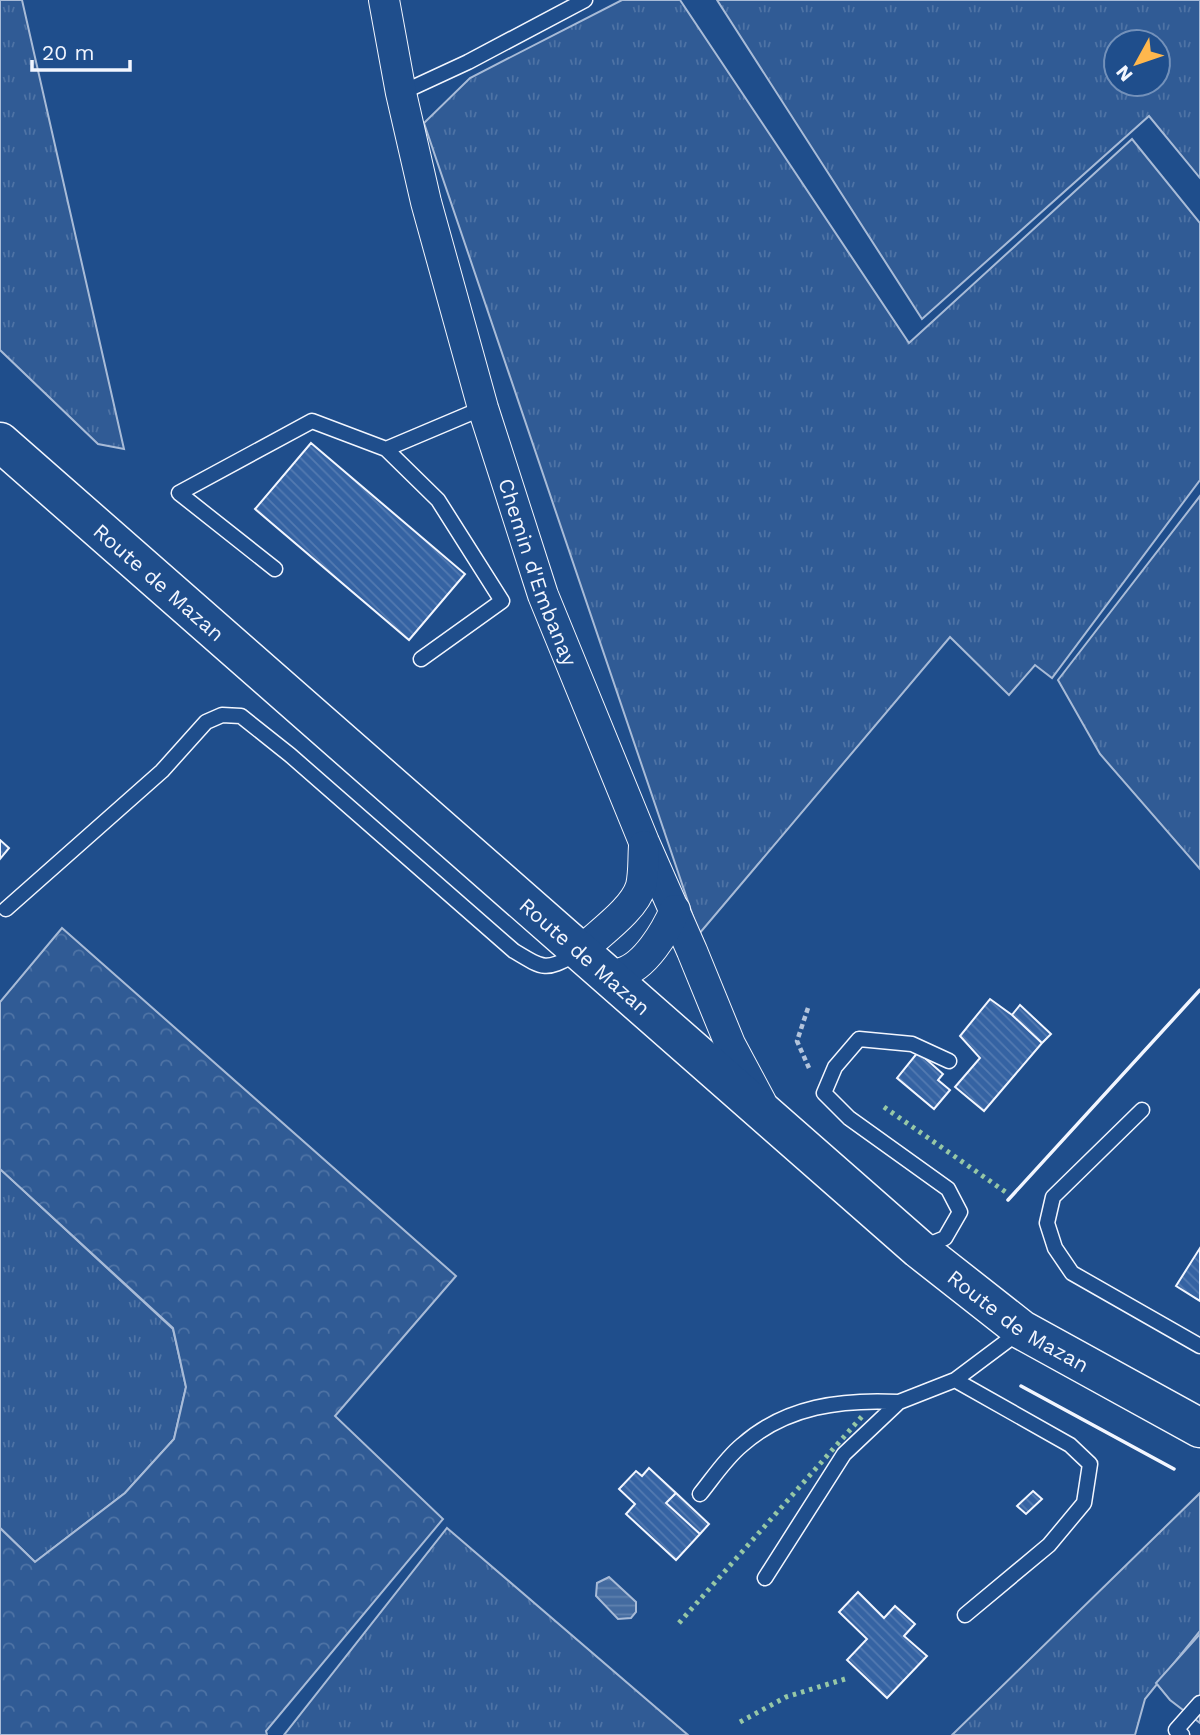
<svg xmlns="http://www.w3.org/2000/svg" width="1200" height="1735" viewBox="0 0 1200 1735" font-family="'Work Sans',sans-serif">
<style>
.grass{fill:url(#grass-tufts);stroke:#a8bbd7;stroke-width:2;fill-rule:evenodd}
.forest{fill:url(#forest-crowns);stroke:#a8bbd7;stroke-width:2}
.built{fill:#305b95;stroke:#a8bbd7;stroke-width:2}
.water{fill:url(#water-rules);stroke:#a8bbd7;stroke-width:2}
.building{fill:url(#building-back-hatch);stroke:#f2f6ff;stroke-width:2}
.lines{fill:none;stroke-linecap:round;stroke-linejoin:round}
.service-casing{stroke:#f2f6ff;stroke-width:17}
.minor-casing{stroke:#f2f6ff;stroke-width:32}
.secondary-casing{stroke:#f2f6ff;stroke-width:41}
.path{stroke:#b3c4dc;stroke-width:4.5;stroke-dasharray:5 3.5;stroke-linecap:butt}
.service{stroke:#1f4e8c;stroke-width:14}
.minor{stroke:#1f4e8c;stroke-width:30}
.secondary{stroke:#1f4e8c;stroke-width:38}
.hedge{stroke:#97c8a6;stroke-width:5;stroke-dasharray:3.5 5;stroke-linecap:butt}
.wall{stroke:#f2f6ff;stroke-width:3.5}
.labels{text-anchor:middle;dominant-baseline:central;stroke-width:5;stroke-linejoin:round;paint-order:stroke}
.street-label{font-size:21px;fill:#f2f6ff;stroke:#1f4e8c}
</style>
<defs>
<pattern id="grass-tufts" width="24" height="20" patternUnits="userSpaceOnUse" patternTransform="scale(1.75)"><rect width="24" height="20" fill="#305b95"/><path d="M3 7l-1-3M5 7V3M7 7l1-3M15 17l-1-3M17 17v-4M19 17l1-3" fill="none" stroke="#4e73a5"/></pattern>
<pattern id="forest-crowns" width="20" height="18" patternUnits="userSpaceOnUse" patternTransform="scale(1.75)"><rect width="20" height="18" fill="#305b95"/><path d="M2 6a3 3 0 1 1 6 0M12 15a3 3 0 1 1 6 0" fill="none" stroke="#4e73a5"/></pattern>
<pattern id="water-rules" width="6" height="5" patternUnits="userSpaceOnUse" patternTransform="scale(1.75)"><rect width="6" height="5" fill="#446ba0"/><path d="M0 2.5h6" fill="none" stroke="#5f81ae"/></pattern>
<pattern id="building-back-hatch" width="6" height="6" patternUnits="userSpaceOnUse" patternTransform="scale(1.75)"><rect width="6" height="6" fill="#3563a3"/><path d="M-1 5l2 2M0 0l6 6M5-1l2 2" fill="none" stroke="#537ab1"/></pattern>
</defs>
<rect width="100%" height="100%" fill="#1f4e8c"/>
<path class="grass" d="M0 0H22L124 449 98 444 0 350Z
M622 0H680L909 343 1132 139 1200 223V480L1052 678 1035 665 1009 695 950 637 699 934 424 123 470 78Z
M717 0H1200V178L1149 116 922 319ZM1116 42H1158V84H1116Z
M1200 496V869L1100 754 1058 680Z
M0 1169 173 1329 186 1387 174 1439 125 1493 35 1562 0 1528Z
M1200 1493V1631L1145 1699 1135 1735H952Z
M447 1528 688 1735H284Z"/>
<path class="forest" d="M62 928 456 1276 335 1416 443 1519 266 1731 267 1735H0V1528L35 1562 125 1493 174 1439 186 1387 173 1328 0 1169V1002Z"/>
<path class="built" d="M1200 1634V1723L1170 1700 1156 1683Z"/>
<path class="water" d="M609 1577 636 1602V1612L631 1618 618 1619 596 1596 597 1583Z"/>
<path class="building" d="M311 443 465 574 409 640 255 509Z
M0 840 9 848 0 859Z
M990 999 1012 1015 1042 1043 984 1111 955 1087 980 1058 960 1036Z
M1020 1005 1051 1034 1042 1043 1012 1015Z
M918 1052 943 1074 938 1080 950 1090 934 1109 897 1078Z
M1200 1248V1301L1176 1286Z
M649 1468 676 1493 666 1503 700 1534 676 1560 626 1514 635 1504 619 1489 636 1471 642 1476Z
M1033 1491 1042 1499 1026 1514 1017 1506Z
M676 1493 709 1524 700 1534 666 1503Z
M858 1592 884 1618 895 1606 915 1624 904 1636 927 1656 887 1698 847 1660 867 1639 839 1612Z"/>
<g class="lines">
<g class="service-casing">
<path id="service" d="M401 93 468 62 585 0
M386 449 438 500 502 601 421 659
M275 569 179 493 312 421 386 449 483 408
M6 909 162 771 206 722 222 715 241 716 290 755 514 951C547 971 545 970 579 953
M1142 1110 1053 1197 1047 1223 1055 1248 1072 1273 1200 1346
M923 1247 945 1238 960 1212 948 1189 849 1118 824 1093 835 1067 859 1039 912 1044 949 1061
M700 1494C713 1478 726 1458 742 1445 786 1406 842 1399 899 1402
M765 1578 844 1454 899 1402 955 1380
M965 1615 1049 1545 1084 1503 1090 1464 1070 1445 955 1380 1019 1332
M1182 1735 1176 1730 1200 1703"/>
</g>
<g class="minor-casing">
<g id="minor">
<path id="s1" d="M384 0 401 93 426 202 483 408 543 595 644 842 692 951 730 1044 761 1102"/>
<path d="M580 952C598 934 634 910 641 886 644 873 643 859 644 846"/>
<path d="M604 974C609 974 616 975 621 973 645 967 666 931 675 910"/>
</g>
</g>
<g class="secondary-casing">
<g id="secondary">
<path id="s2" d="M0 442 919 1249 1022 1330 1200 1428"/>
</g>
</g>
<path class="path" d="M808 1008 797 1041 809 1068"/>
<use href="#service" class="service"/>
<use href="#minor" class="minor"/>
<use href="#secondary" class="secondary"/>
<path class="hedge" d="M884 1107 1007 1193
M679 1623 865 1413
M740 1722 786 1697 845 1679"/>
<path class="wall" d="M1008 1200 1200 990
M1021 1386 1174 1469"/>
</g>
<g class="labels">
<g class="street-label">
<text stroke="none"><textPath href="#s1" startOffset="593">Chemin d'Embanay</textPath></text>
<text stroke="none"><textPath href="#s2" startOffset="212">Route de Mazan</textPath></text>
<text stroke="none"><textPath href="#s2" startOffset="779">Route de Mazan</textPath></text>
<text stroke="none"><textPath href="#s2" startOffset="1346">Route de Mazan</textPath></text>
</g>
</g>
<g transform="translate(1137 63) rotate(230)"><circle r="33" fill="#1f4e8c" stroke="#7391ba" stroke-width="2"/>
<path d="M0-5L12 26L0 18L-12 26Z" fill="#ffb74d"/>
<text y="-10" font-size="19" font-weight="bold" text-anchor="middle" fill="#f2f6ff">N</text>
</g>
<path d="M32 60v10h98v-10" fill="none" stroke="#f2f6ff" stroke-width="3.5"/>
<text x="42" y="60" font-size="21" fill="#f2f6ff" stroke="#1f4e8c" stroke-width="5" paint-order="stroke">20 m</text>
</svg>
